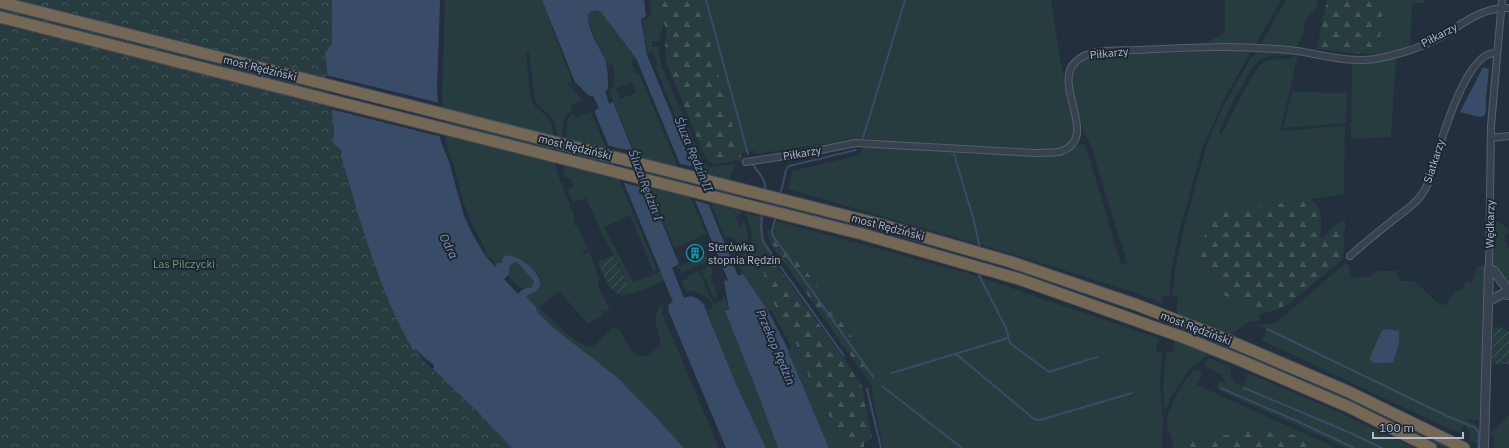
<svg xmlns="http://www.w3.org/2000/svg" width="1509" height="448" viewBox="0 0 1509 448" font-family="'IBM Plex Sans',sans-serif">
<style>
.grass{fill:#263c3f;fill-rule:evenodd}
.forest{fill:url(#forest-firs)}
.park{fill:url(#park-crowns)}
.garden{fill:url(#garden-furrows)}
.water{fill:#394c67;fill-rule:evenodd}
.pier{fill:#242f3e}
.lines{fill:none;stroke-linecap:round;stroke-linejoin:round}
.stream{stroke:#394c67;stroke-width:2}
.minor-casing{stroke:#565f6c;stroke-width:8}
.tertiary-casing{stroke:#565f6c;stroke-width:10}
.motorway-casing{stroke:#434c59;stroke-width:13}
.minor{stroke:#38414e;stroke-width:6}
.tertiary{stroke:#38414e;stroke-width:8}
.motorway{stroke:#746855;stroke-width:11}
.labels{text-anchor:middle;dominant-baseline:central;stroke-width:4;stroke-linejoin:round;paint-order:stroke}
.street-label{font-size:11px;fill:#b4bcc9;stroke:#1d2633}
.poi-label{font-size:11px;fill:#b4bcc9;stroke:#1d2633;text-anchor:start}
.park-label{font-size:11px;fill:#6b9a76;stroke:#1d2633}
.water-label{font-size:12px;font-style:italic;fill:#7c92b1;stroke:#1d2633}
</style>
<defs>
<pattern id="forest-firs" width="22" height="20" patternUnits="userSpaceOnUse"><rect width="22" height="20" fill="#263c3f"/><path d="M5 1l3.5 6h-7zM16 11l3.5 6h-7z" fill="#435659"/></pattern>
<pattern id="park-crowns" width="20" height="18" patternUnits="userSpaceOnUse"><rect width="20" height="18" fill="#263c3f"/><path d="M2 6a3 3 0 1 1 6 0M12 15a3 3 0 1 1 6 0" fill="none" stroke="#435659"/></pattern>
<pattern id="garden-furrows" width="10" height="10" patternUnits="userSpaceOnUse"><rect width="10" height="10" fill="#263c3f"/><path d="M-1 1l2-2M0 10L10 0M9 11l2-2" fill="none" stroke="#435659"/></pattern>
</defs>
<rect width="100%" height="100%" fill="#242f3e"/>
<path class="grass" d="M445 0H542L572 81 568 84 582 100 571 105 572 110 565 117 563 123 560 165H559C558 154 559 126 552 118 547 112 539 108 535 100L529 52 526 53 531 100 535 106 548 118 552 125 556 170 575 218 573 224 574 226 577 224 588 250 581 253 582 255 589 252 600 280 598 281V286L609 308 606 313 604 310 601 311 603 315 588 324 559 291 543 305 538 306C552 319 574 346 593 347L612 328 619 329C625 340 633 363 649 355 653 352 657 348 661 345 659 331 649 315 663 304L662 313 719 448H684L617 377 556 330 537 312 536 307 526 297 539 288 540 278 537 272 533 271 520 259 508 255 503 263 497 264 495 267 493 265 495 262 491 257H486L484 252 486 250 475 230 464 204 453 163 446 145 442 95Z
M650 0H659V8L664 23 659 41H652V47H658L661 64 702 161 710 167 736 164C724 179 736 198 741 214L736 216 739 227 742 226 741 223 745 222C748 233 751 242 740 249L734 238 725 237 655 66 658 65 652 52 648 54 642 20 651 16Z
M698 0H1051L1060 59 1075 127C1072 148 1060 149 1041 149L858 139 755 154 754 150 740 154Z
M1225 0H1281L1255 45H1204V44L1225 32Z
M1286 0H1318L1315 11C1305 16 1305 26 1302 36 1300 40 1298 45 1296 49L1260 46Z
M1383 0H1424V3H1412L1410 47 1379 54Z
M597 10 600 11 636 58 631 61 636 74 639 73 706 234 674 248 609 90 615 85 613 65 612 64 607 66 588 21 589 13ZM632 82 636 93 620 99 616 88Z
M1207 50H1252L1223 101 1202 148 1180 229 1171 271 1169 296H1162V303L1127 290 1022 257 788 189 792 171 856 156 861 152 862 147 964 152 967 154 1060 155C1068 152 1073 145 1082 144L1086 146 1087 150 1121 264 1127 263 1091 146 1082 127 1071 85C1069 63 1084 58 1102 56L1206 51Z
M1258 50 1291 53C1282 58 1270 53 1261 59 1250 65 1223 120 1219 134L1222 135C1228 122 1254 67 1264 62 1271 58 1279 60 1286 59 1290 59 1294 56 1298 55L1280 131 1345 126 1344 194 1211 215 1201 264 1218 276 1223 295 1232 298 1246 300 1259 314 1260 320 1249 322 1237 330 1190 369 1171 397 1165 413 1163 386 1166 352 1173 353 1178 297 1172 296 1176 265 1183 232 1206 147 1223 107 1251 58 1254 57Z
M1396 56 1391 137 1351 139 1352 66 1355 63Z
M1292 92 1347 93 1346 123 1283 128Z
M591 112 657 270 653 271 630 215 604 227 633 282 661 272 664 280C653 285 629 299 617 294L631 289 601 231 586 198 573 202 568 190 574 185 570 177 566 178 563 176 568 118 574 113 576 118Z
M745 213 764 218 763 238 775 257 761 266 765 275 760 281 793 335 815 393 849 448H829L788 350 792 348 771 310 768 311 745 280 738 263 744 259 742 253C759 244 750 227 745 213Z
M776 221 967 273 1158 338 1156 352H1162L1160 385 1163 422 1162 448H883L872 394V385L866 357 781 234 774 231Z
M1496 222H1499L1509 230 1508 233 1504 235 1507 247H1509V287L1493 266 1492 258V225Z
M706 255 709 261 681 273 680 268 678 269 677 267Z
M513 263H518L533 279 534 283 532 287 524 288 523 287 521 289 508 275C511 272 509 266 513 263Z
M1345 264 1349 266 1351 278 1371 276 1378 271H1397L1400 281H1414L1439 304 1446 305 1449 299 1456 291 1462 290 1466 281 1471 282 1474 278 1477 266H1486L1481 420 1465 419 1480 427 1482 432 1481 446 1469 440 1470 432 1464 425 1459 432 1443 426 1261 340 1267 330 1266 328 1260 326H1252L1275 323Z
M710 266 713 272 711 276 717 296 715 298 713 297 702 271Z
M698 271 714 304 723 300V297H726L728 308 725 311 756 389 778 448H766L736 384 707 311 713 308C711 297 697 289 686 292L681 281 684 280V278L688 280 687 276Z
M1209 358 1231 367C1229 377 1233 384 1243 386L1248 373 1343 414 1414 448H1346L1219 390 1217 387 1218 383 1221 382 1225 383V380L1222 378V375L1205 366V362Z
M1195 370H1200L1202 374 1197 385 1336 448H1315L1296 436 1185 442 1187 448H1174C1173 444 1172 440 1171 436 1170 432 1167 429 1167 424 1166 411 1184 377 1195 370Z
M1509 415V448H1493L1495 437 1490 433Z
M1392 418 1453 448H1444L1390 422Z"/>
<path class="forest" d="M659 0H698L742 160 713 164 706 158 702 150 666 61 665 47 667 32 659 8Z
M1327 0H1383L1379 54 1355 53 1317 49Z
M1310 199C1325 212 1321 219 1320 237L1325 236 1334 226 1345 220 1343 259 1291 302 1279 309 1259 314 1246 300 1232 298 1223 295 1218 276 1201 264 1200 251 1211 214Z
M767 229 781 234 866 357 872 385 863 373 776 251 769 239Z
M772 259 861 383 872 438 864 443V448H849L815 393 793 335 760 281 765 275 760 266Z
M1275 428 1296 436 1315 448H1187L1185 442 1238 433Z"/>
<path class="park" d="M0 0H333L343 150 413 344 425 363 462 395 513 448H0Z"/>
<path class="garden" d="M613 255 631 290 618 294C607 288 603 273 598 262Z
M1500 327 1509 332V364H1492L1493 328Z"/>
<path class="water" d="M332 0H440L437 89 440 139 449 162 464 216 474 237 486 257 495 267 498 263H503L502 261 504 256C516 252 543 273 540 285 539 291 530 293 526 297L536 307 537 312 556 330 617 377 650 411 684 448H512L477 411 432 368H434V365L428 360H427L416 349 413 350C378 289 361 223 341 156L342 150C331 143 333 143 334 131L325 53 332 44ZM514 262 518 263 534 281 532 287 523 289 518 294 504 279 509 274 510 266Z
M542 0H644L646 16 641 19 647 55 738 276 743 274 768 311 784 341 829 448H778L756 389 725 311 729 309 724 281 728 280 636 58 600 11C595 9 593 11 589 13 584 25 600 48 605 60 608 69 608 79 608 89L605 91 609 104 613 102 679 264 672 268 684 298C693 295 696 297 703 303L736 384 766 448H726L668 310 669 304 673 302 595 113V110L599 108 593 96H590L588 95 575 82Z
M1483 67 1489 69 1486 98V112L1484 116 1479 117 1460 112Z
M1386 329 1399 331V343L1393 363C1385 361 1376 366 1370 360L1371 355 1382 330Z"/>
<path class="pier" d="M326 75 440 103 442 137 330 109Z
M606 145 636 152 651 190 621 182Z
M677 163 695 167 711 205 693 200Z"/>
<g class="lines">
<path class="stream" d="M706 0 748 154
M863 138 905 0
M954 154 974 221 980 249
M753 165C760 174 767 181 765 192
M780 196 786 170 789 166 856 150
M762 212 761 227 763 242 844 356
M776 216 772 231 773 236 874 378
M980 271 979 275 1006 328 1010 343 1049 372 1097 357
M1267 329 1449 417 1474 427 1479 432 1478 448
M956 354 1034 419 1040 420 1132 393
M892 373 1008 338
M882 386 962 448
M1221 388 1299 422 1354 448
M1244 388 1346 431 1382 448
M867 389 881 448"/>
<g class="minor-casing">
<path id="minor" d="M1491 138 1509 136
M746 162 805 153 856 143 1035 153C1043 152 1055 154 1062 151 1098 137 1057 92 1072 66 1075 62 1081 57 1086 55 1103 49 1123 51 1140 50 1192 47 1245 45 1297 51 1323 55 1349 63 1375 59 1393 56 1417 49 1433 41 1457 29 1480 6 1509 8
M1350 256C1364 243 1378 232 1393 220 1407 209 1421 201 1428 183 1436 159 1464 49 1496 53
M1489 268 1491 126 1502 0"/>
</g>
<g class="tertiary-casing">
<path id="tertiary" d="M1489 268 1494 271 1509 291
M1489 301 1502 294 1509 295
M1484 448 1489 268"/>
</g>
<g class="motorway-casing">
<path id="motorway" d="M0 2 879 224 1011 262 1137 305 1218 336 1347 391 1464 448
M0 17 862 234 1019 279 1185 338 1242 361 1349 407 1431 448"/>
</g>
<use href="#minor" class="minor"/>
<use href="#tertiary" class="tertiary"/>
<use href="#motorway" class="motorway"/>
</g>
<defs>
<g id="building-ring" transform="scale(0.9)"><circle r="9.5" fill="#1d2633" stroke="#0f9aa8" stroke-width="1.5"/><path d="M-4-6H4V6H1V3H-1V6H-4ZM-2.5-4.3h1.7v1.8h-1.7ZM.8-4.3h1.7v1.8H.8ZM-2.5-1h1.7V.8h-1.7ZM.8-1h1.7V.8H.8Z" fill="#0f9aa8"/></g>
</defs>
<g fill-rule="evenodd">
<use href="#building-ring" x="695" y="253"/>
</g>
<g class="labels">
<g class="street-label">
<text transform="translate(1439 35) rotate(-28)">Piłkarzy</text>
<text transform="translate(1109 53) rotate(-6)">Piłkarzy</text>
<text transform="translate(260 68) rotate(14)">most Rędziński</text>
<text transform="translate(575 147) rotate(14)">most Rędziński</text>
<text transform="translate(802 153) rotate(-10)">Piłkarzy</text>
<text transform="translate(1434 161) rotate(-72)">Siatkarzy</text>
<text transform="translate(1490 224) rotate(-89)">Wędkarzy</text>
<text transform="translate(888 227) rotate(15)">most Rędziński</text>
<text transform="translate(1196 328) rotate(21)">most Rędziński</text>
</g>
<g class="poi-label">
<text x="708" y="247">Sterówka<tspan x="708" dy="13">stopnia Rędzin</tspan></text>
</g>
<g class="park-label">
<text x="184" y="264">Las Pilczycki</text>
</g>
<g class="water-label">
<text transform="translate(694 154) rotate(67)">Śluza Rędzin II</text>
<text transform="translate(646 185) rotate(69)">Śluza Rędzin I</text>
<text transform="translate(449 246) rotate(63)">Odra</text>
<text transform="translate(776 347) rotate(67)">Przekop Rędzin</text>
</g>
</g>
<path d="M1373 432v6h90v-6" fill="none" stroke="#b4bcc9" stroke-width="2"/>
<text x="1379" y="432" font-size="12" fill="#b4bcc9" stroke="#1d2633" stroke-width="3" paint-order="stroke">100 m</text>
</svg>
